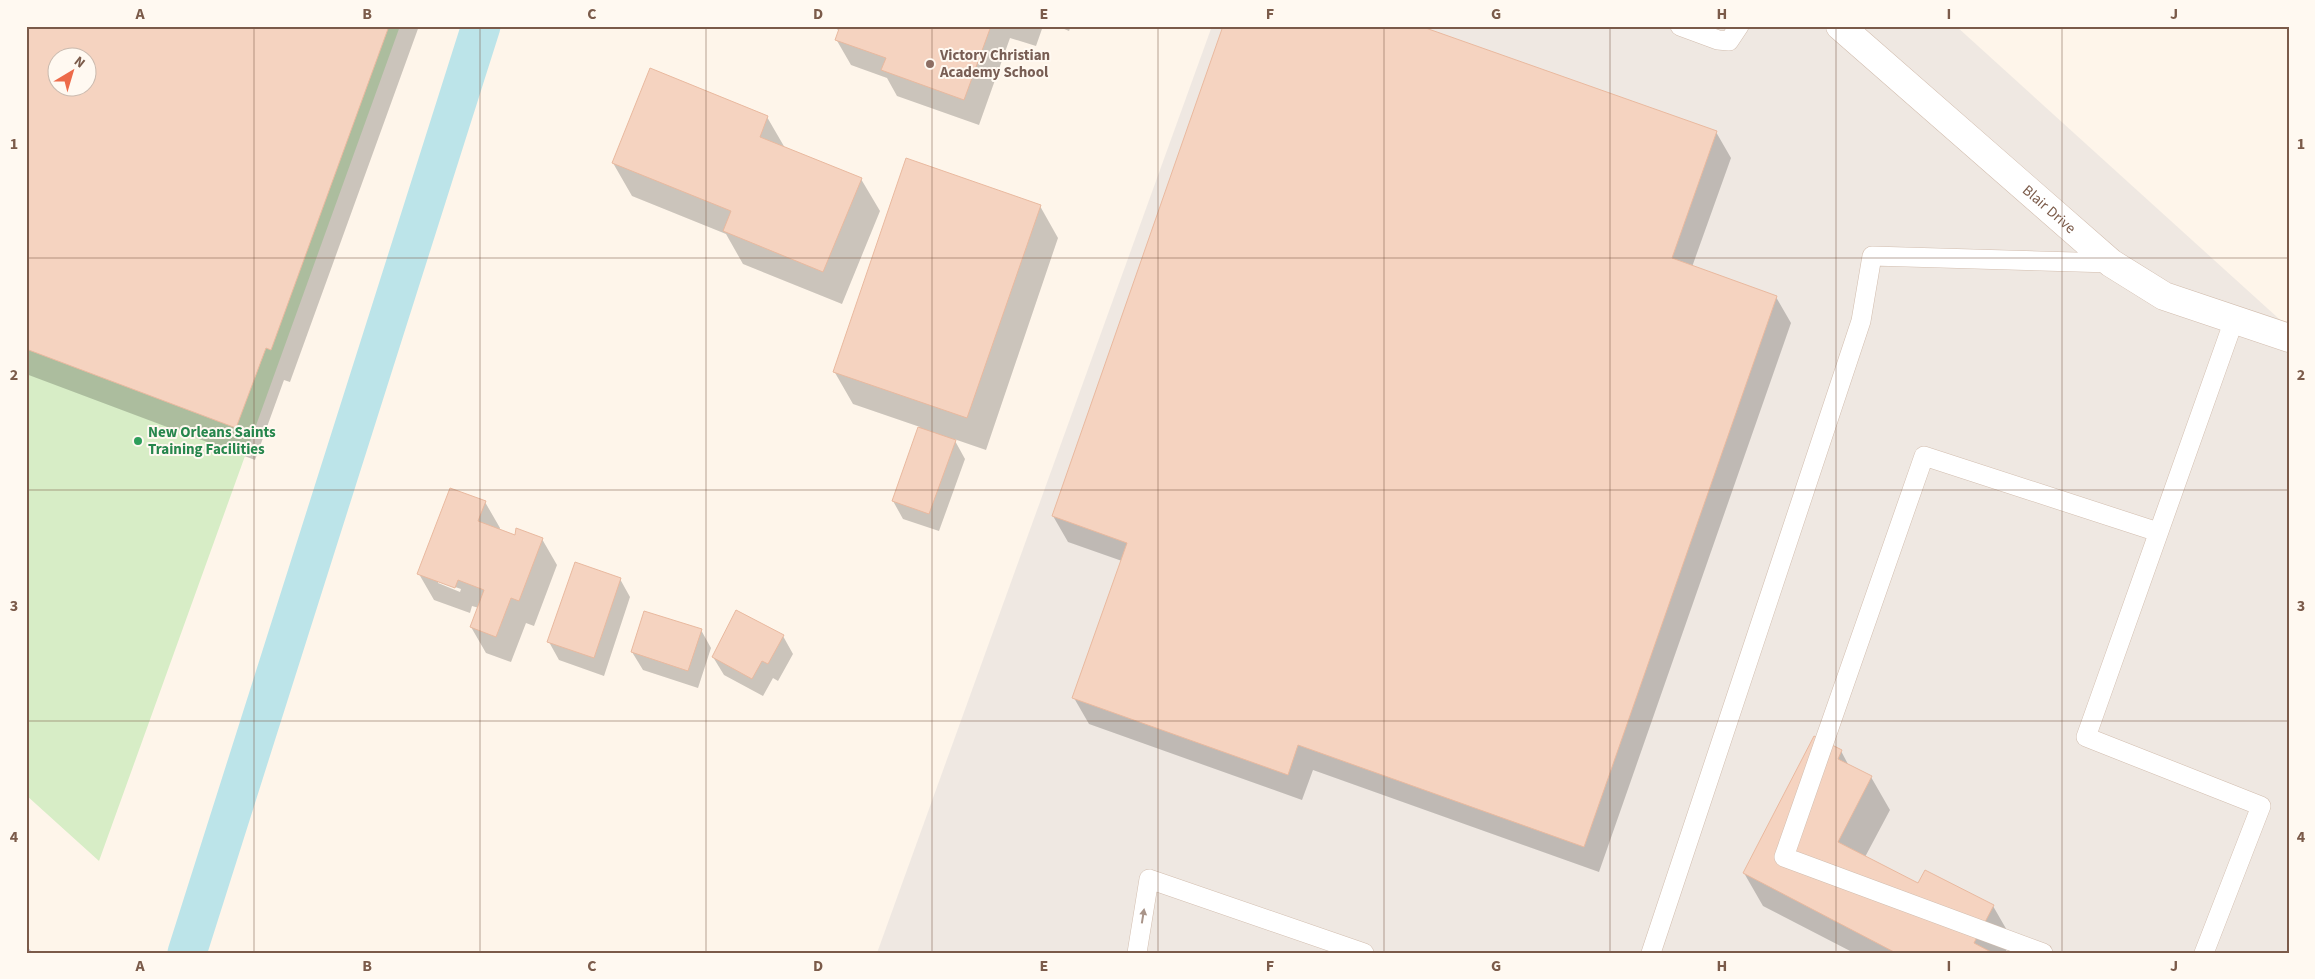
<svg xmlns="http://www.w3.org/2000/svg" width="2315" height="979" viewBox="0 0 2315 979" font-family="'Source Sans 3',sans-serif">
<style>
.industrial{fill:#efe8e2}
.green{fill:#d7edc6;fill-rule:evenodd}
.shadow{fill:#0003;fill-rule:evenodd}
.lines{fill:none;stroke-linecap:round;stroke-linejoin:round}
.canal{stroke:#bce4e9;stroke-width:39}
.building{fill:#f5d3c0;stroke:#e9b99f;fill-rule:evenodd}
.service-casing{stroke:#d2bdae;stroke-width:20}
.minor-casing{stroke:#d2bdae;stroke-width:29}
.service{stroke:#fff;stroke-width:19}
.minor{stroke:#fff;stroke-width:28}
.rail-casing{stroke:#b8a6ca;stroke-width:5.5}
.rail{stroke:#fff9f1;stroke-width:4;stroke-dasharray:11;stroke-linecap:butt}
.oneway{fill:#a99489}
.grid{fill:none;stroke:#7b5b4a;stroke-width:1;stroke-opacity:0.55}
.education-dot{fill:#8d6e63;stroke:#fff9f1;stroke-width:2}
.leisure-dot{fill:#2e9e5b;stroke:#fff9f1;stroke-width:2}
.labels{text-anchor:middle;dominant-baseline:central;stroke-width:4;stroke-linejoin:round;paint-order:stroke}
.education-label{font-size:15px;font-weight:bold;fill:#785e54;stroke:#fff9f1;text-anchor:start}
.street-label{font-size:15px;fill:#7b5b4a;stroke:#fff9f1}
.leisure-label{font-size:15px;font-weight:bold;fill:#27864d;stroke:#fff9f1;text-anchor:start}
.neatline{fill:none;stroke:#7b5b4a;stroke-width:2}
.grid-label{font-size:16px;text-anchor:middle;font-weight:bold;fill:#7b5b4a}
</style>
<rect width="100%" height="100%" fill="#fef5ea"/>
<path class="industrial" d="M1212 26H1956L2289 328V953H877Z"/>
<path class="green" d="M26 26H400L99 861 26 795ZM58 58H88V88H58Z"/>
<path class="shadow" d="M26 26H419L290 382 284 380 255 460 26 374ZM58 58H88V88H58Z
M834 26H1043L1036 46 1010 38 979 125 897 96 887 78 851 65 836 39 839 31Z
M1057 26H1071L1069 31Z
M767 117 785 148 861 179 880 211 842 304 743 264 726 234 632 196 613 163Z
M1716 132 1731 158 1692 267 1776 297 1791 323 1599 872 1313 770 1302 800 1089 724 1074 698 1122 561 1068 542 1053 516Z
M1040 206 1058 238 986 450 954 439 965 459 939 531 903 519 893 501 920 427 853 404 834 371Z
M485 502 500 528 499 531 515 537 542 539 557 565 534 626 526 623 511 662 486 653 471 627 479 608 472 606 470 613 434 600 419 574ZM438 581 461 589 460 592 438 583Z
M620 579 630 597 604 676 559 660 549 642Z
M701 630 711 648 698 688 643 670 632 652Z
M783 636 793 654 778 681 773 678 763 696 724 675 713 657Z
M1841 751 1849 766 1871 777 1890 810 1865 857 1919 885 1993 906 2012 939 2005 953H1854L1763 906 1744 873Z"/>
<g class="lines">
<path class="canal" d="M187 953 481 26"/>
</g>
<path class="building" d="M26 26H389L271 350 266 348 236 428 26 349ZM58 58H88V88H58Z
M840 26H991L964 100 881 70 886 58 835 40Z
M1223 26H1420L1717 131 1672 258 1777 296 1584 847 1298 745 1288 775 1072 698 1127 543 1052 516Z
M650 68 768 116 760 137 862 178 823 272 723 231 731 211 612 163Z
M906 158 1041 205 967 418 833 372Z
M918 427 956 440 929 514 892 501Z
M450 488 486 501 478 521 515 535 516 528 543 538 519 601 511 598 496 637 470 627 484 590 458 580 455 588 417 574Z
M575 562 621 578 594 658 547 642Z
M736 610 784 635 768 664 762 661 752 679 712 657Z
M644 611 702 629 688 671 631 652Z
M1814 736 1842 750 1838 759 1872 776 1838 842 1918 883 1925 870 1994 905 1974 943 1993 953H1896L1743 873Z"/>
<g class="lines">
<g class="service-casing">
<path id="service" d="M1680 26 1718 40 1729 41 1739 26
M1137 953 1149 879 1364 953
M1651 953 1861 321 1872 256 2111 263
M2043 953 1784 857 1924 456 2158 532
M2204 953 2261 806 2086 737 2234 320"/>
</g>
<g class="minor-casing">
<g id="minor">
<path id="s1" d="M1840 26 2111 263 2164 296 2289 338"/>
</g>
</g>
<use href="#service" class="service"/>
<use href="#minor" class="minor"/>
<g class="rail-casing">
<path id="rail" d="M26 950 29 953"/>
</g>
<use href="#rail" class="rail"/>
</g>
<defs><path id="oneway-solid" d="M-6-.8H1V-3.2L6.5 0L1 3.2V.8H-6Z" transform="scale(1.25)"/></defs>
<use class="oneway" href="#oneway-solid" transform="translate(1143 916) rotate(-81)"/>
<path class="grid" d="M254 26V953M480 26V953M706 26V953M932 26V953M1158 26V953M1384 26V953M1610 26V953M1836 26V953M2062 26V953M26 258H2289M26 490H2289M26 721H2289"/>
<circle class="education-dot" cx="930" cy="64" r="5"/>
<circle class="leisure-dot" cx="138" cy="441" r="5"/>
<g class="labels">
<g class="education-label">
<text x="940" y="55">Victory Christian<tspan x="940" dy="17">Academy School</tspan></text>
</g>
<g class="street-label">
<text stroke="none"><textPath href="#s1" startOffset="278">Blair Drive</textPath></text>
</g>
<g class="leisure-label">
<text x="148" y="432">New Orleans Saints<tspan x="148" dy="17">Training Facilities</tspan></text>
</g>
</g>
<rect width="2315" height="979" fill="none" stroke="#fff9f1" stroke-width="55"/>
<g transform="translate(72 72) rotate(38)"><circle r="24" fill="#fff9f1" stroke="#cabaae"/>
<path d="M0-4L9 19L0 12L-9 19Z" fill="#ed6a49"/>
<text y="-8" font-size="14" font-weight="bold" text-anchor="middle" fill="#7b5b4a">N</text>
</g>
<rect x="28" y="28" width="2260" height="924" class="neatline"/>
<g class="grid-label">
<text x="140" y="19">A</text>
<text x="367" y="19">B</text>
<text x="592" y="19">C</text>
<text x="818" y="19">D</text>
<text x="1044" y="19">E</text>
<text x="1270" y="19">F</text>
<text x="1496" y="19">G</text>
<text x="1722" y="19">H</text>
<text x="1949" y="19">I</text>
<text x="2174" y="19">J</text>
<text x="14" y="149">1</text>
<text x="2301" y="149">1</text>
<text x="14" y="380">2</text>
<text x="2301" y="380">2</text>
<text x="14" y="611">3</text>
<text x="2301" y="611">3</text>
<text x="14" y="842">4</text>
<text x="2301" y="842">4</text>
<text x="140" y="971">A</text>
<text x="367" y="971">B</text>
<text x="592" y="971">C</text>
<text x="818" y="971">D</text>
<text x="1044" y="971">E</text>
<text x="1270" y="971">F</text>
<text x="1496" y="971">G</text>
<text x="1722" y="971">H</text>
<text x="1949" y="971">I</text>
<text x="2174" y="971">J</text>
</g>
</svg>
